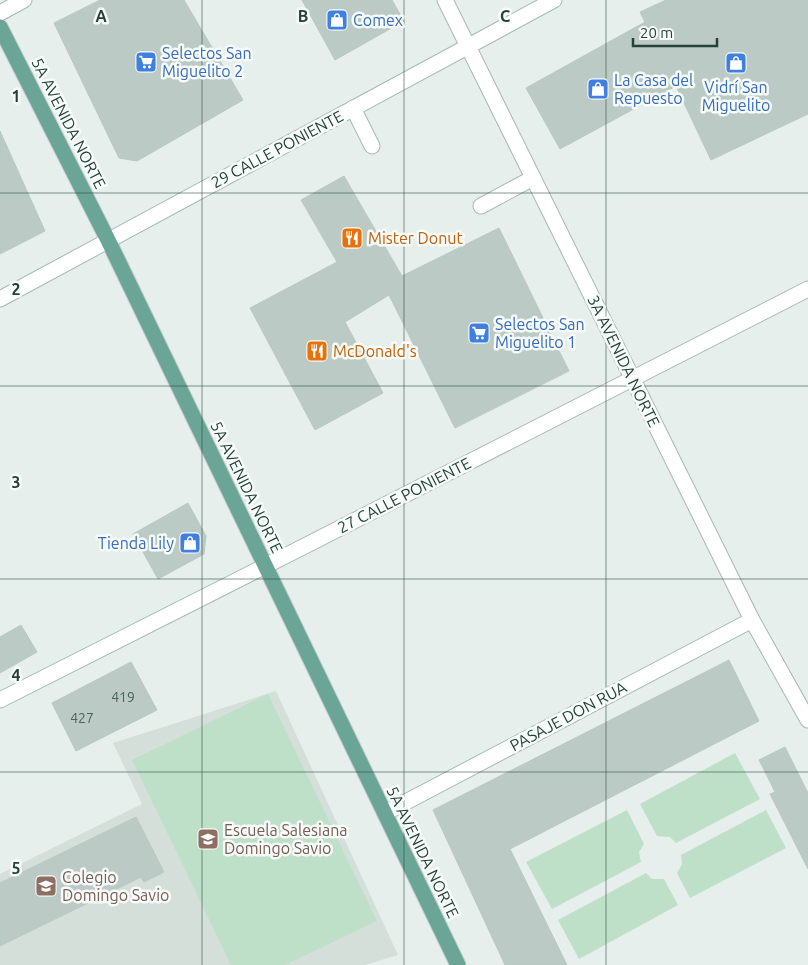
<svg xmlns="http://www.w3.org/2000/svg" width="808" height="965" viewBox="0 0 808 965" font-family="Ubuntu,sans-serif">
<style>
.built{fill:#d4dfda}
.green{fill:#bfe0c8}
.building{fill:#bbcac4;stroke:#b8c9c2}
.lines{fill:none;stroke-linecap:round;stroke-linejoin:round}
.lane-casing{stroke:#a8b8b2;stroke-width:17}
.street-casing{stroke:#a8b8b2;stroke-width:17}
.secondary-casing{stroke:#a4bbb3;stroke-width:17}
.primary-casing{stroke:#c2cac8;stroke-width:17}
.lane{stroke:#fff;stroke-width:15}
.street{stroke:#fff;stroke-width:15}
.secondary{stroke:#fff;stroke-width:15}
.primary{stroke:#6aa596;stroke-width:15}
.grid{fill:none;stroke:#24423a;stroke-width:1;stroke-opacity:0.55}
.labels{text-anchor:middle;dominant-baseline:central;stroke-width:5;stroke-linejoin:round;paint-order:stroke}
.number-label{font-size:14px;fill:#4a645c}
.shop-label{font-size:16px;fill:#366cbe;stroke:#f7fbf9;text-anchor:start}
.street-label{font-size:16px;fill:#24423a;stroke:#f7fbf9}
.food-label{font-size:16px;fill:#c56008;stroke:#f7fbf9;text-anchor:start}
.education-label{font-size:16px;fill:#785e54;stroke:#f7fbf9;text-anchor:start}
.grid-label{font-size:16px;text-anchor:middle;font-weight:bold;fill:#24423a;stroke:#f7fbf9;stroke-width:5;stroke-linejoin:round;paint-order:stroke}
</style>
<rect width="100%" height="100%" fill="#e6efeb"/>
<path class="built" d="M276 691 398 955 365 965H0V874L142 804 113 743Z"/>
<path class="green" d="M268 694 377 921 285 965H231L132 760Z
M735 753 760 799 676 843 670 837 657 836 640 804Z
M627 810 644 844 639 852 641 862 552 909 526 862Z
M766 810 786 848 690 898 677 873 682 864 681 855Z
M646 873 652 879H664L678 905 579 959 558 920Z"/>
<path class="building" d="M100 0H184L243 100 137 161 119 158 54 23Z
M302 0H392L404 21 335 60Z
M666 0H808V114L711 160 676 86 560 149 526 88 645 22 640 12Z
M0 131 45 231 0 254Z
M344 176 402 276 499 228 569 371 455 428 389 295 345 322 383 393 315 430 250 308 337 262 301 200Z
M188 503 206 536 204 554 158 579 133 534Z
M21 625 37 652 0 673V637Z
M729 660 759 721 510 849 567 965H505L433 810Z
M131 662 157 710 76 751 52 703Z
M785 747 808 793V869L770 794 775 792 759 760Z
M136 817 164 872 144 882 141 877 0 946V883Z"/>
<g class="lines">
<g class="lane-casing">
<path id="lane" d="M353 108 372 146
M481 206 533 178"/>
</g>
<g class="street-casing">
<path id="street" d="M445 0 752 620 808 720
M0 13 24 0
M0 700 295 551 808 289
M385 813 752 620"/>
</g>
<g class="secondary-casing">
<path id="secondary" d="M0 299 554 0"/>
</g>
<g class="primary-casing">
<path id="primary" d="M0 27 108 240 458 965"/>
</g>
<use href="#lane" class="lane"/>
<use href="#street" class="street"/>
<use href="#secondary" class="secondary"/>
<use href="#primary" class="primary"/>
</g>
<path class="grid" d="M202 0V965M404 0V965M606 0V965M0 193H808M0 386H808M0 579H808M0 772H808"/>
<defs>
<g id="shop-square" transform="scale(1.125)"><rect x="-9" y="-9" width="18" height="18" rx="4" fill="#3f7fe0" stroke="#f7fbf9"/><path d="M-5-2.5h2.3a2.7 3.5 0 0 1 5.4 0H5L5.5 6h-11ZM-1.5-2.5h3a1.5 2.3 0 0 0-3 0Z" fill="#fff"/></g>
<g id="supermarket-square" transform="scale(1.125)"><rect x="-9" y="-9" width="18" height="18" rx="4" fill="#3f7fe0" stroke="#f7fbf9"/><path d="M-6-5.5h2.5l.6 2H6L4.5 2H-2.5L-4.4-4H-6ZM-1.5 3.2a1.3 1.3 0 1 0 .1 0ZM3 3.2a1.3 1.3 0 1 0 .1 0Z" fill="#fff"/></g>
<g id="restaurant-square" transform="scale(1.125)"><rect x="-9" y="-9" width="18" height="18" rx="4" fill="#e8710a" stroke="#f7fbf9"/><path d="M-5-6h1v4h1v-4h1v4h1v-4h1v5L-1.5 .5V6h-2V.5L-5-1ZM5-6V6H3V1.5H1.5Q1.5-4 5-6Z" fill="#fff"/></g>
<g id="school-square" transform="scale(1.125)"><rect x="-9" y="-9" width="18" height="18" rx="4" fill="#8d6e63" stroke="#f7fbf9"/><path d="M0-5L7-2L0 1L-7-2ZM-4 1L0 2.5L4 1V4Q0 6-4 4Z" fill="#fff"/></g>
</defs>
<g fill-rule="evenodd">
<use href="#shop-square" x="337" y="20"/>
<use href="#supermarket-square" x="146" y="62"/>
<use href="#shop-square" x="736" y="63"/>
<use href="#shop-square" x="598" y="89"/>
<use href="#restaurant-square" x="352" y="238"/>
<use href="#supermarket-square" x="479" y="333"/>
<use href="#restaurant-square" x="317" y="351"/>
<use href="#shop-square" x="190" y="543"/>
<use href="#school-square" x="208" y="839"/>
<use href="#school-square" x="46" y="886"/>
</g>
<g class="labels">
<g class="number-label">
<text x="123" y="697">419</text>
<text x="82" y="718">427</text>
</g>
<g class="shop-label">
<text x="353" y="20">Comex</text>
<text x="162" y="53">Selectos San<tspan x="162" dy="18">Miguelito 2</tspan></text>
<text x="614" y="80">La Casa del<tspan x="614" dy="18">Repuesto</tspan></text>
<text x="736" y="87" text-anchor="middle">Vidrí San<tspan x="736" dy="18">Miguelito</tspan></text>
<text x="495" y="324">Selectos San<tspan x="495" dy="18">Miguelito 1</tspan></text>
<text x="174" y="543" text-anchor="end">Tienda Lily</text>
</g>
<g class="street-label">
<text transform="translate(69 123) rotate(63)">5A AVENIDA NORTE</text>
<text transform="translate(277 149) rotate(-28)">29 CALLE PONIENTE</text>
<text transform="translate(624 361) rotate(64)">3A AVENIDA NORTE</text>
<text transform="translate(247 487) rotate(64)">5A AVENIDA NORTE</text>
<text transform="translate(404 495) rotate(-27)">27 CALLE PONIENTE</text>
<text transform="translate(568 716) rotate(-28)">PASAJE DON RUA</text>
<text transform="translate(423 852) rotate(64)">5A AVENIDA NORTE</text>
</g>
<g class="food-label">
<text x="368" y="238">Mister Donut</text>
<text x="333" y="351">McDonald's</text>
</g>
<g class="education-label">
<text x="224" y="830">Escuela Salesiana<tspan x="224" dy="18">Domingo Savio</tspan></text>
<text x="62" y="877">Colegio<tspan x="62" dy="18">Domingo Savio</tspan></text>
</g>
</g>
<g class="grid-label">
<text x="101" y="22">A</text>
<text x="303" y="22">B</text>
<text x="505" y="22">C</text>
<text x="16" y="102">1</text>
<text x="16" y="295">2</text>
<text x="16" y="488">3</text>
<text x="16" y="681">4</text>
<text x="16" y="874">5</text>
</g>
<path d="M633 38v8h84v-8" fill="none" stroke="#24423a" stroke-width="2.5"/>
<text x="640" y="38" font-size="15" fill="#24423a" stroke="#f7fbf9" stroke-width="4" paint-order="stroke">20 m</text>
</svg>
